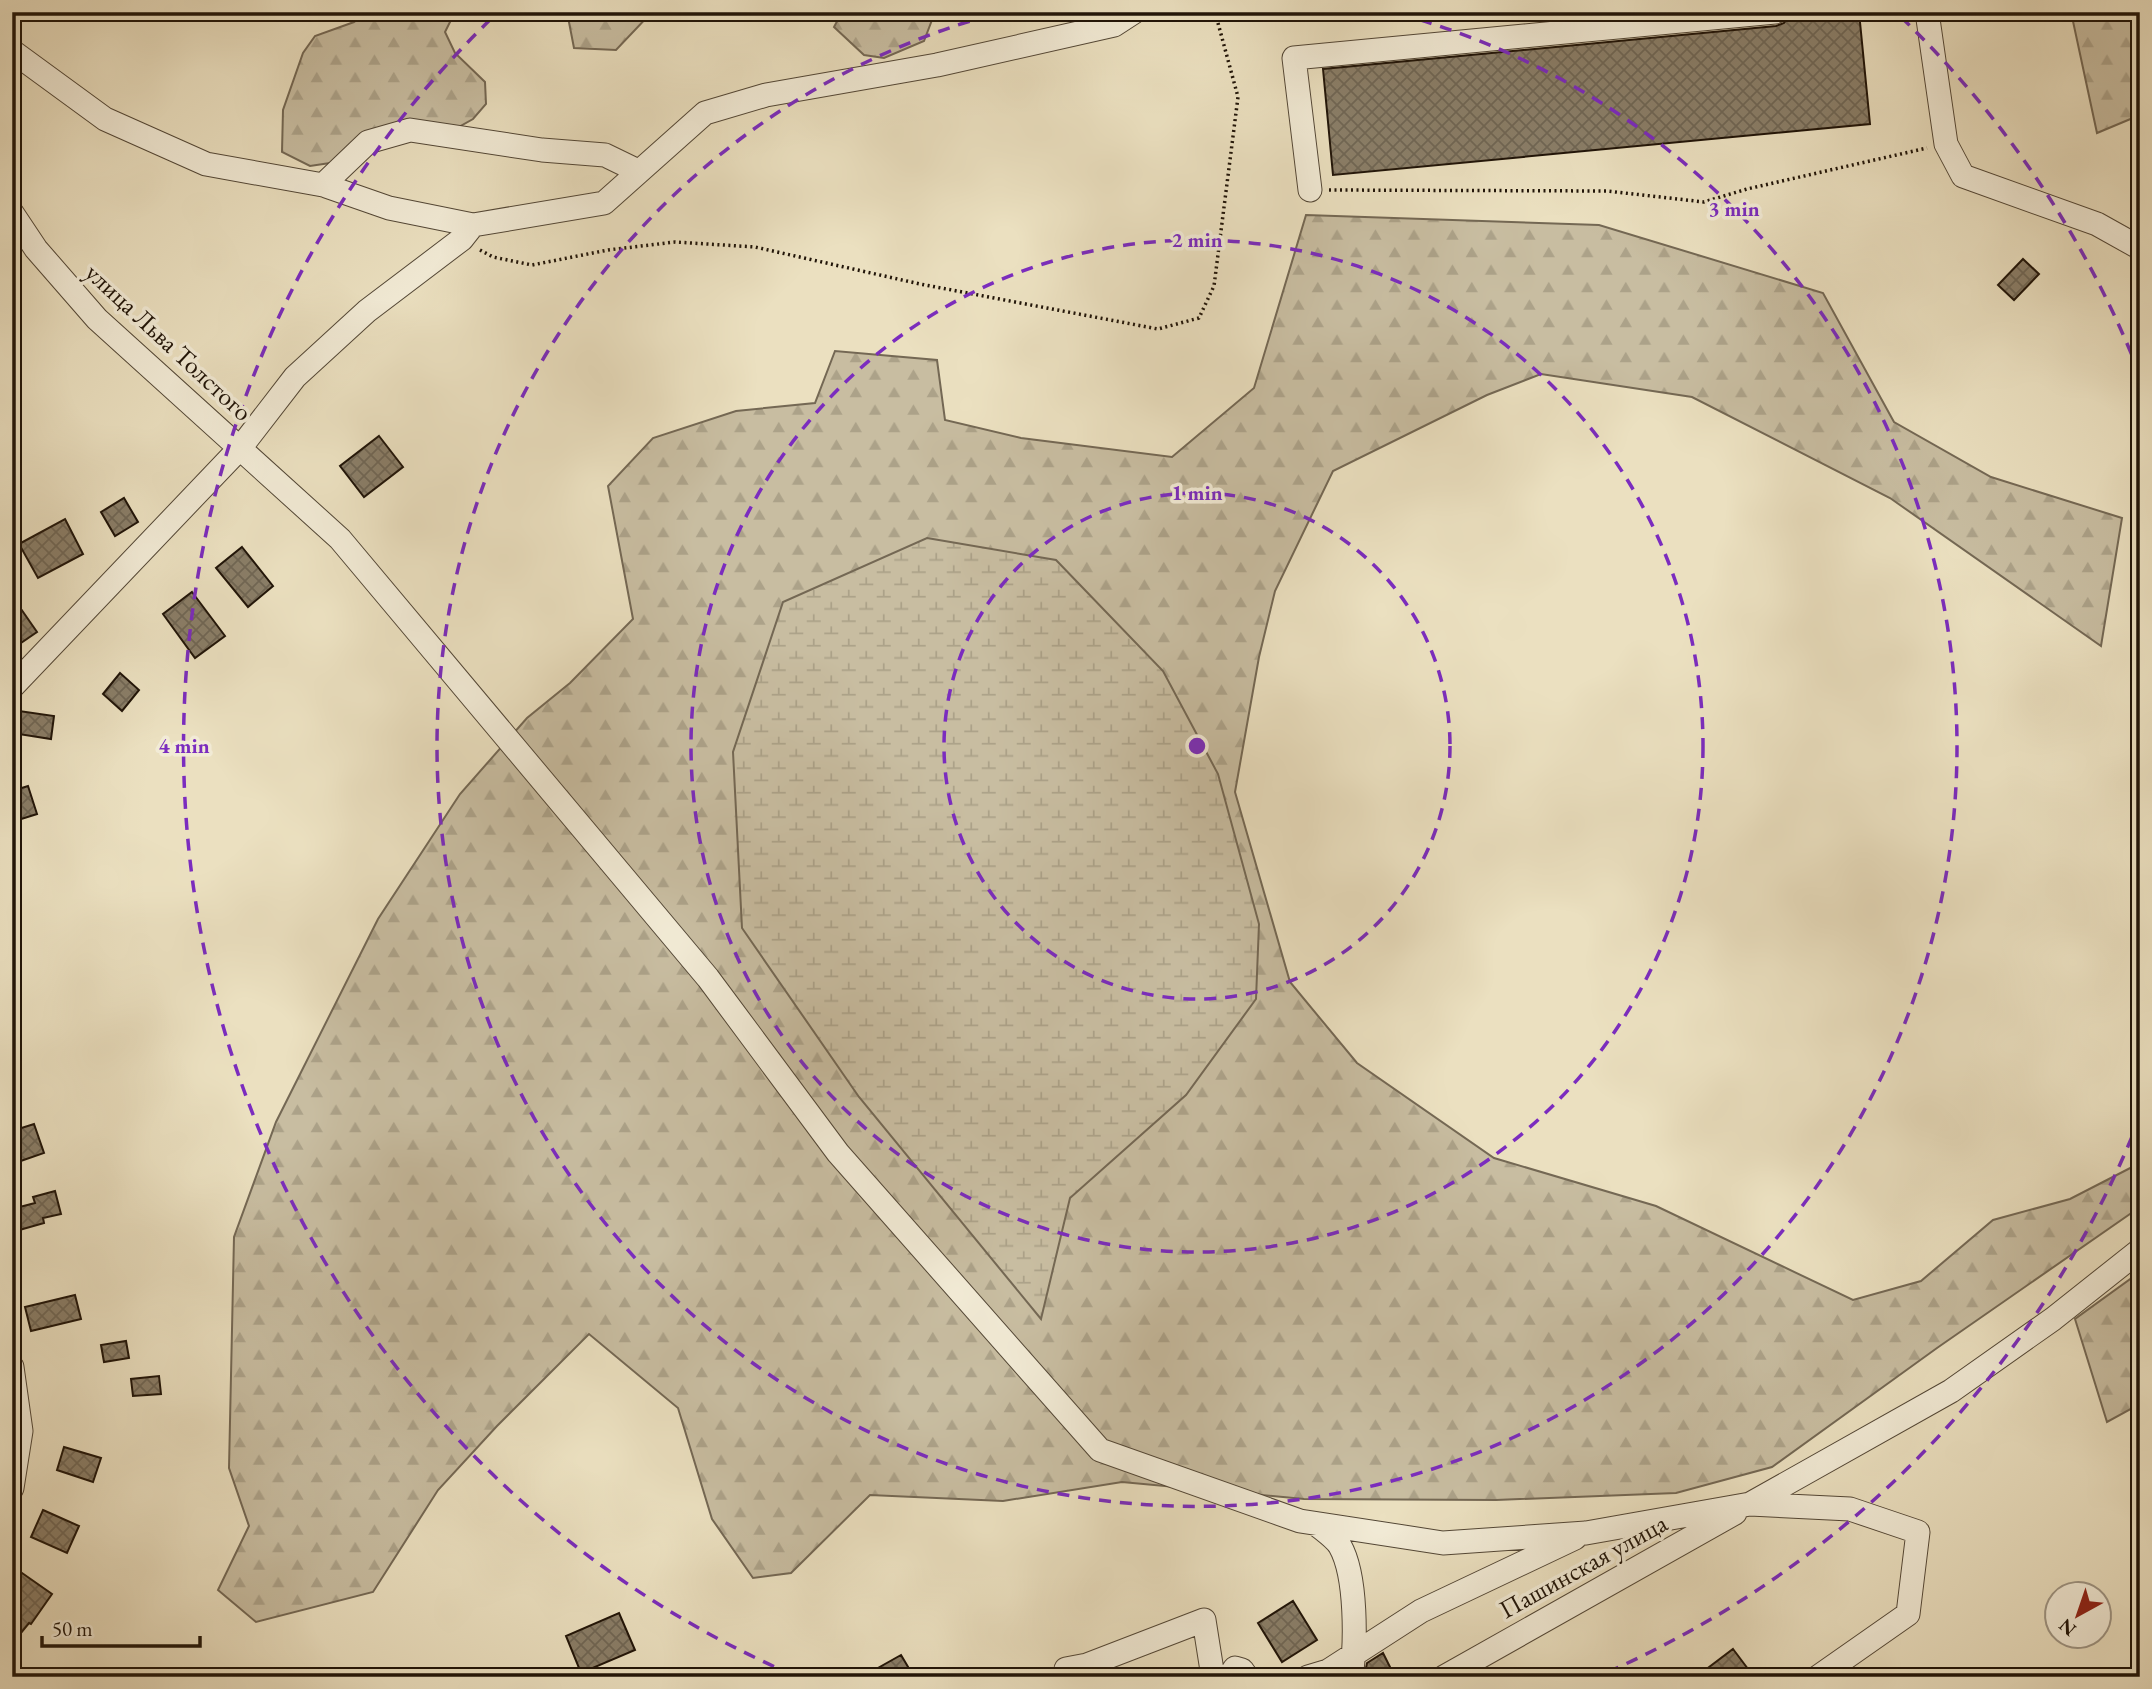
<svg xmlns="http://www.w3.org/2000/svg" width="2152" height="1689" viewBox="0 0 2152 1689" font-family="'EB Garamond',serif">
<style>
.forest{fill:url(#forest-firs);stroke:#746854;stroke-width:2}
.wetland{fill:url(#wetland-marsh);stroke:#746854;stroke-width:2}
.building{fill:url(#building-cross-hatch);stroke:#201408;stroke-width:2}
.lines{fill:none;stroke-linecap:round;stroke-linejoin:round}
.minor-casing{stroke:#534736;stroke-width:25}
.path{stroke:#201408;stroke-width:3.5;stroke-dasharray:2 3.5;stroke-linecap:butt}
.minor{stroke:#f2ebd6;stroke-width:23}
.ring{fill:none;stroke:#7b2cbf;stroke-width:3.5;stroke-dasharray:12 9}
.labels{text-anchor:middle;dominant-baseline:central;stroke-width:7;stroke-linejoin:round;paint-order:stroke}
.street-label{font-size:26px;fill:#201408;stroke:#f2ebd6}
.centre{fill:#7b2cbf;stroke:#f2ebd6;stroke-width:3.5}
.ring-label{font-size:21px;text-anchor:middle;font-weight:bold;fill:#7b2cbf;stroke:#f2ebd6;stroke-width:7;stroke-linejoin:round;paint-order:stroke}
</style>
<defs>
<pattern id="forest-firs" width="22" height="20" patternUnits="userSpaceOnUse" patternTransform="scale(1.75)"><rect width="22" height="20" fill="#c8bda1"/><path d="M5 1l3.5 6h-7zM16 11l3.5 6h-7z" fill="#aca289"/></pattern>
<pattern id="wetland-marsh" width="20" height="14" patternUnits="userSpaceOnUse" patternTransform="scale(1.75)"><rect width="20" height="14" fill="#c8bda1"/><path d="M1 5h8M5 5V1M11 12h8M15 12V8" fill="none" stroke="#aca289"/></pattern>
<pattern id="building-cross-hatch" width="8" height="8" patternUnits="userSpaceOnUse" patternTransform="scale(1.75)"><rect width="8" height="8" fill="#8a7e68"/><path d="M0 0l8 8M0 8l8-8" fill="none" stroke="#706654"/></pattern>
</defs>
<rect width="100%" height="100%" fill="#ebe0c0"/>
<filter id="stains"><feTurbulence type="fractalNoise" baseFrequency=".00286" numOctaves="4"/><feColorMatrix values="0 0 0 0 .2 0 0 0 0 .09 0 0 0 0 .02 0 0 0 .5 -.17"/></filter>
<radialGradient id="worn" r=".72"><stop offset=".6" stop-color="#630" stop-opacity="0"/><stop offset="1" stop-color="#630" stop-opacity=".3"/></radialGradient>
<path class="forest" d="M367 12H455L445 32 455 53 485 82 486 104 473 119 455 129 330 163 310 166 282 152 283 110 303 53 315 36 354 22Z
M567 12H652L616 50 574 48Z
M842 12H935L924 41 884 58 864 55 834 27Z
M2071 12H2140V115L2097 133Z
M1306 215 1599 225 1823 293 1894 422 1991 477 2122 518 2101 646 1890 498 1692 397 1541 374 1487 395 1333 471 1275 591 1259 657 1235 792 1290 982 1357 1063 1494 1158 1656 1206 1853 1300 1921 1281 1993 1220 2070 1199 2140 1163V1207L1937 1348 1772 1467 1676 1493 1496 1500 1304 1499 1122 1482 1003 1501 870 1495 791 1573 753 1578 712 1519 678 1408 589 1334 497 1426 438 1490 373 1592 256 1622 218 1590 249 1526 229 1468 234 1237 276 1122 378 919 460 794 527 718 570 683 633 619 608 486 653 438 736 411 815 403 835 351 937 360 945 420 1021 438 1172 457 1254 388Z
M2140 1272V1404L2107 1422 2075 1319Z"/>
<path class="wetland" d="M927 538 1056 560 1163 671 1218 774 1259 924 1256 999 1186 1095 1070 1198 1041 1319 859 1097 742 928 733 752 783 602Z"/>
<path class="building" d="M1837 12H1859L1870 124 1333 175 1323 69 1776 26 1784 23 1788 17Z
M2023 259 2039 274 2014 300 1998 285Z
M379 436 403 467 364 497 340 466Z
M124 498 138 522 115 536 101 512Z
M65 519 83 554 38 578 19 544Z
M242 547 273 586 248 607 216 568Z
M192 592 225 636 195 658 163 614Z
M12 596 37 632 12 649Z
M120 673 139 690 122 711 103 694Z
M12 710 54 716 51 739 12 733Z
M28 786 37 814 12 822V791Z
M34 1124 44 1153 12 1164V1131Z
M55 1191 61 1214 43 1218 44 1223 16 1231 12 1209 35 1203 33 1197Z
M75 1295 81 1319 31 1331 25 1307Z
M126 1341 129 1358 104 1362 101 1345Z
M159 1376 161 1394 133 1396 131 1379Z
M64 1447 101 1458 93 1482 57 1470Z
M43 1510 79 1526 67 1553 31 1537Z
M12 1566 52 1594 31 1624 29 1623 12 1644Z
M1293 1601 1317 1640 1282 1662 1258 1623Z
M619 1613 635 1650 581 1673 566 1636Z
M1733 1649 1754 1677H1696Z
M1383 1653 1395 1677H1371L1366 1668 1367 1663Z
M901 1655 914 1677H862Z"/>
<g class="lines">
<g class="minor-casing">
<path id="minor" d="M1927 12 1946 144 1963 176 2097 224 2140 248
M12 51 105 119 206 164 323 185 389 208 473 225
M323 185 368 142 410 130 542 150 605 155 638 171
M1310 190 1294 58 1775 12
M12 213 36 249 97 319 340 539 708 978 838 1153 1100 1450 1300 1521 1443 1543 1586 1533 1750 1504
M12 687 241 447 295 377 367 311 462 239 473 225 604 203 705 113 766 95 937 65 1114 25 1134 12
M12 1367 21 1431 12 1488
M1316 1524C1323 1530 1335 1538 1340 1546 1357 1576 1356 1644 1351 1677
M1066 1669 1087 1665 1204 1620 1213 1677
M1229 1677 1235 1668 1242 1670 1247 1677
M1308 1677 1328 1671 1421 1611 1575 1538
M1444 1677 1735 1513
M1818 1677 1908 1614 1918 1532 1850 1509 1750 1504 1951 1391 2053 1319 2140 1250"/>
</g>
<path class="path" d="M1329 190 1607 191 1704 202 1747 189 1927 148
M480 250 493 257 532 265 608 250 675 242 755 247 920 284 1158 329 1199 318 1214 286 1238 97 1215 12"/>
<use href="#minor" class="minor"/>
</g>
<g class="ring">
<circle cx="1197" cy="746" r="253"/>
<circle cx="1197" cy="746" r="506"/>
<path d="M1400 14A760 760 0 1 1 994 14"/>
<path d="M2140 1117A1013 1013 0 0 1 1601 1675M793 1675A1013 1013 0 0 1 493 17M1901 17A1013 1013 0 0 1 2140 375"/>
</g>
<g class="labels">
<g class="street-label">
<text transform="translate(169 342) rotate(43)">улица Льва Толстого</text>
<text transform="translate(1583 1566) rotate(-29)">Пашинская улица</text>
</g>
</g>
<circle cx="1197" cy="746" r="10" class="centre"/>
<g class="ring-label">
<text x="1734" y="216">3 min</text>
<text x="1197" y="247">2 min</text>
<text x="1197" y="500">1 min</text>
<text x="184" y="753">4 min</text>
</g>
<rect width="2152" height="1689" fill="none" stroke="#ebe0c0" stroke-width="42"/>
<rect x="14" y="14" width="2124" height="1661" fill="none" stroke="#201408" stroke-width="3.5"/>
<rect x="21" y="21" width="2110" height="1647" fill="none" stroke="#201408" stroke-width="2"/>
<g transform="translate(2078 1615) rotate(220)"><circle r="33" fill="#f2ebd6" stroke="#9e9584" stroke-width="2"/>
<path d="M0-5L12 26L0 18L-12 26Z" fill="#8f2418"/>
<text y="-10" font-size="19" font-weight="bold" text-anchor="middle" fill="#201408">N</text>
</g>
<path d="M42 1636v10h158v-10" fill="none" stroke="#201408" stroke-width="3.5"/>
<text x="52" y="1636" font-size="21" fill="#201408" stroke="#f2ebd6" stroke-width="5" paint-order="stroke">50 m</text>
<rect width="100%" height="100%" filter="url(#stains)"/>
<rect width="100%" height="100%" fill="url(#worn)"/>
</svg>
